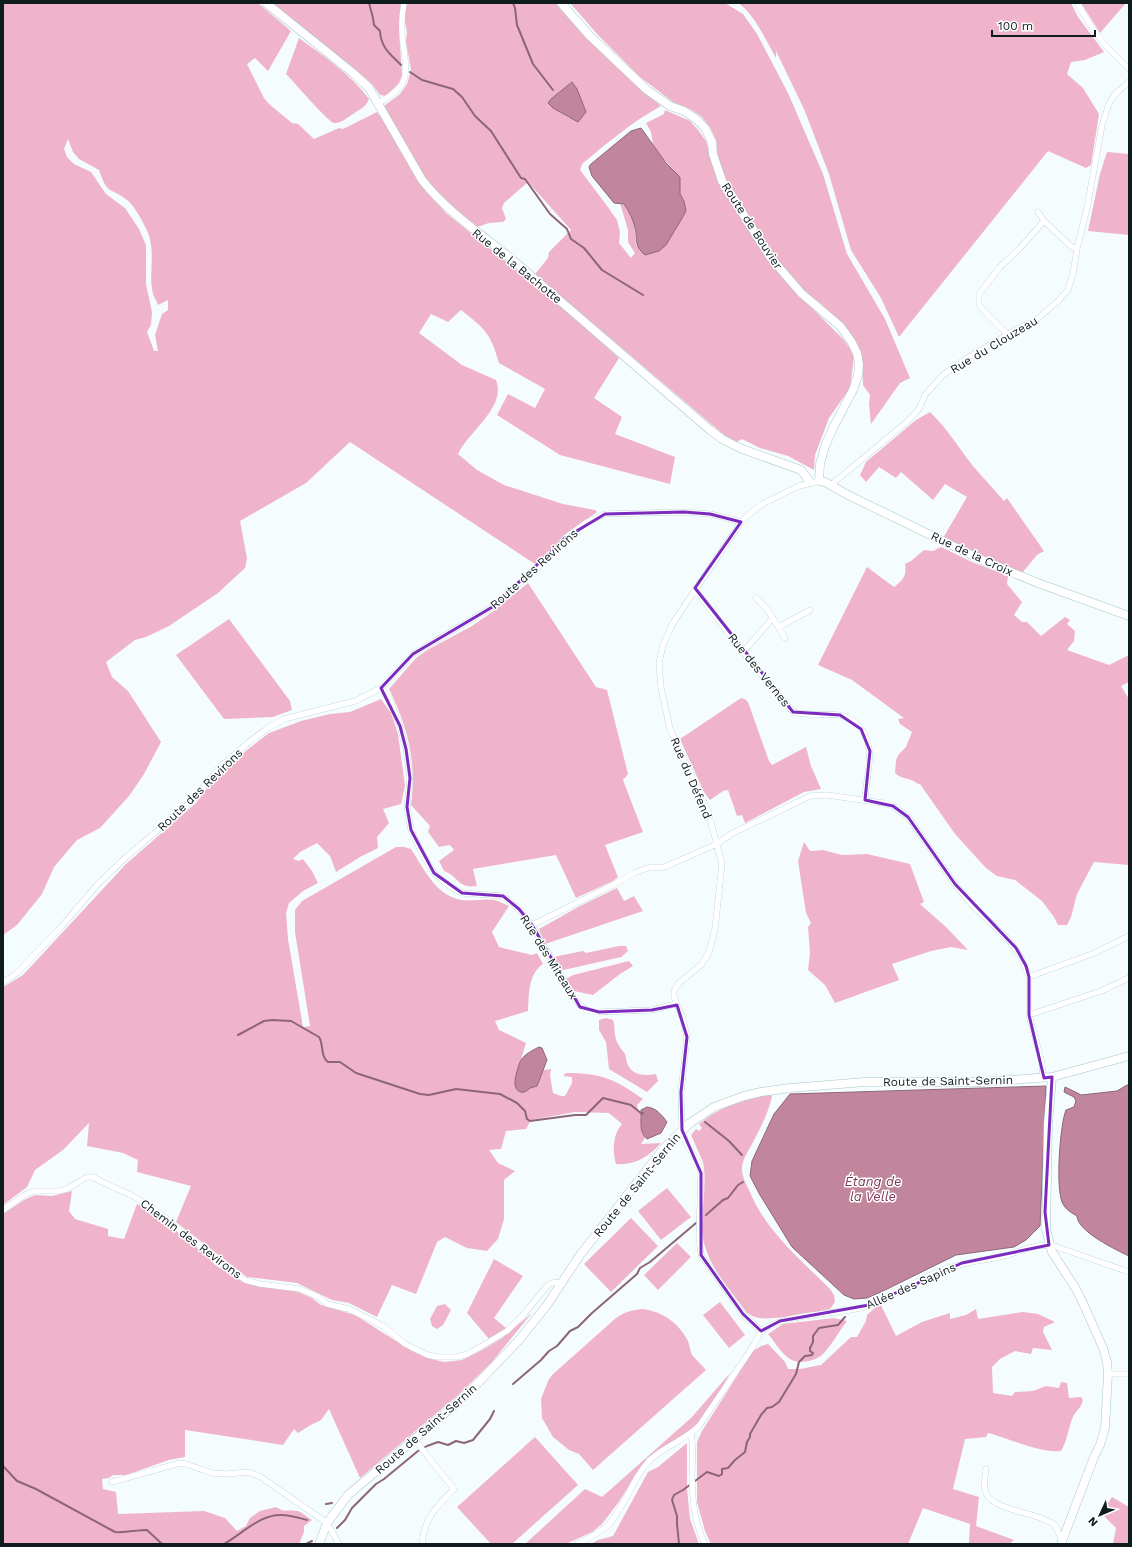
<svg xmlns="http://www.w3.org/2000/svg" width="1132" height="1547" viewBox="0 0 1132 1547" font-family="'Work Sans',sans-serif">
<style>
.green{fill:#f0b4ca;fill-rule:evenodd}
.water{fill:#c2869c;stroke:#8c6676}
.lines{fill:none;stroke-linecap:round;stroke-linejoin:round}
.stream{stroke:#8c6676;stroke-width:2}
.street-casing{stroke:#a4c7cc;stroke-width:6}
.secondary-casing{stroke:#a4c7cc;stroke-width:9}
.street{stroke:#fff;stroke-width:5.5}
.secondary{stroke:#fff;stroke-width:8}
.marked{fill:none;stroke:#7b2cbf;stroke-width:3;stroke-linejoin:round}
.labels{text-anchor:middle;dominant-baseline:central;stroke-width:3;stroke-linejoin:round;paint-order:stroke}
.street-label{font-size:12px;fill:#0e1c1e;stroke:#fff}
.water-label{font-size:13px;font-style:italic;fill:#7f3555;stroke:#fff}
</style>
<rect width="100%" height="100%" fill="#f5fcfd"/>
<path class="green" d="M3 3H258L291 31 268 71 255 58 247 64 264 98 269 104 292 123 298 124 314 139 339 128 343 129 377 112 389 128 416 178 446 213 550 297 619 358 594 398 622 417 615 434 675 457 670 484 560 455 497 415 508 394 535 408 545 389 499 363C490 332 485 329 461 310L448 322 431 314 419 333 462 365 496 380C507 407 468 432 458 454L477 470 504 485 563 504 595 510 597 512 567 533 535 564 350 442 306 483 240 521 247 558 245 568 218 593 169 626 146 637 135 640 106 662 112 677 128 691 161 742 144 774 129 796 100 828 77 840 54 867 42 894 17 925 3 935ZM68 139 73 152 79 159 99 170C108 196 109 186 127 200 134 205 145 225 148 233 156 254 148 273 153 294 154 298 157 301 158 305L168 300V310L162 314 155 335 158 351H154L147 332 151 325 152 312 146 284V245L139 229 125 208 106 194 91 172 74 164 67 157 64 149Z
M272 3H401L399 31 402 75 399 83 386 96 380 95 372 84 358 72Z
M407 3H557C589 39 623 76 661 106 632 122 607 143 582 164L580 170 605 203 617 220 620 232 619 243 631 258 635 253 628 242V230L620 203C635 208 635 234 636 246L666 245 686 211 684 201 680 194V177L659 154 653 144 651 132 646 123 664 114 665 110 690 121 698 130 706 141 717 178 764 255 789 285 843 339 849 347 854 357 850 388 829 418 815 455 814 470 788 456 760 448 742 439 737 442 724 435 535 274 548 258 549 252 571 230 528 182 504 203 502 208 506 219 503 222 489 223 477 227 458 213 433 189 425 178 384 106 400 94 407 84 411 70 406 42 407 32 404 18ZM572 82 577 89 586 112 569 118 559 111 551 99Z
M570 3H725L743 14 757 34 788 93 823 174 847 254 885 319 910 378 900 383 871 424 869 404 870 395 863 385 862 360 852 336 845 325 820 303 804 291 775 258 726 179 717 154V142L710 127 701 116 690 109 673 102 640 77 598 35Z
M738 3H1071L1078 17 1104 52 1085 60 1071 62 1067 74 1083 88 1099 114 1091 165 1086 168 1048 151 899 337 881 298 851 250 829 174 804 109 776 51V58C766 41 754 13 738 3Z
M1081 3H1126L1100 33Z
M299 38C323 56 351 74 369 99 366 107 360 109 353 114 348 117 341 124 334 123 329 123 293 81 286 74Z
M1107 152 1129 154V235L1088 231 1100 174Z
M930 412C947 428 958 447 973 466 983 478 994 489 1004 501L1007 498 1044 551 1037 555 1022 573 943 538 967 497 945 484 933 500 901 472 896 478 879 467 866 482 860 475 866 462 916 420Z
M941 547 972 562 1008 576 1007 584 1022 602 1014 615 1022 622H1027L1041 636 1065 617 1070 620 1067 624 1075 631 1074 641 1067 650 1109 665 1129 655V682L1121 686 1129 699V865L1094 862 1077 894 1071 917 1067 925H1058L1054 917 1042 901 1015 880 997 876 986 868 955 834 920 784H918C910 777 902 780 895 773L896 760 899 754 906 747 912 732 900 724 898 719 904 718 852 680 818 665 867 567 894 587C903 580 907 576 905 564L911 561 924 550 933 551Z
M528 583 596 687 607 690 628 774 623 780 643 832 605 845 618 877 613 881 576 898 556 855 473 869 477 886C457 889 460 877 444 871L439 861 454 850 450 845 439 847 428 832 430 826 411 805C417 762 408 728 389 689L416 658 429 649 472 626 495 610Z
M229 619 290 701 292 710 273 717 224 719 176 655Z
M741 698 745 699 748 702 769 761 772 765 806 747 811 766 821 789 804 792 745 823 742 815 737 816 728 790 723 791 710 800 704 792 680 739Z
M381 699 391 713 398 734 405 786 401 804 383 809 389 823 377 837 378 848 360 857 336 872 330 856 317 843 300 852 293 859 299 861 303 859 312 871 318 883 303 891 289 903 286 913 288 939 303 1027 310 1026 295 932V910L302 901 396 847H404L411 849C423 867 433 890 454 898 466 903 482 898 494 900 499 901 504 904 509 906L492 932 499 947 532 955 537 953 543 964C528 974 529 995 528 1011L495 1021 499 1030 526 1043 515 1078 527 1091 529 1088 537 1086 543 1070 551 1069 550 1075 553 1093 561 1096H565L572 1083V1077L563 1076 566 1073C601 1073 615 1079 643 1099L637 1105 638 1112H641C642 1122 640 1129 645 1138L641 1144 661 1143C650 1156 634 1166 616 1164 612 1151 613 1134 622 1124L609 1113 575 1112 531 1120 526 1129 506 1131 501 1149 489 1150 498 1163 515 1171 504 1180V1219L498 1239 487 1251 467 1248 445 1237 437 1242 416 1294 392 1285 377 1317 349 1303 332 1300 297 1283 247 1277 176 1222 191 1186 137 1172 138 1160 123 1153 87 1146 89 1123 63 1150 35 1170 27 1187 3 1205V987L23 975 126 864 196 803 218 774 247 750 269 733 301 721 330 714 350 712Z
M804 842 810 851 823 850 842 855 867 854 910 864 924 902 920 904 946 927 968 950 951 947 931 951 892 964 899 980 835 1003 825 985 808 970 810 953 808 927 811 923 806 913 798 861Z
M617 888 624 901 634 896 643 911 545 944 539 929 580 906Z
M619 946H626L628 951 621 957 559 971 553 957 583 951 586 953Z
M629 961 633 966 620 974 593 995 574 991 566 979 573 975Z
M606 1018 613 1020C615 1025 614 1030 615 1035 616 1043 621 1048 625 1054 626 1057 626 1060 627 1063 632 1076 645 1076 656 1074L658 1081 647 1092 609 1069 606 1042 599 1030V1020Z
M771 1094 772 1097C768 1113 761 1127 753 1142 749 1150 743 1158 742 1167 741 1174 746 1184 749 1190 766 1231 799 1258 830 1289L834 1295 835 1302 830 1309C814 1312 769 1322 755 1317 753 1317 750 1314 747 1313 729 1287 702 1261 702 1227 702 1207 706 1188 704 1168L703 1162 691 1135 696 1129 699 1131 702 1128 699 1124C719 1106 745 1100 771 1094Z
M667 1188 691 1217 661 1240 638 1211Z
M72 1191 69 1211 75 1219 108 1229V1236L124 1239 137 1204 153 1212 208 1257 215 1265 248 1284 296 1291 312 1298 321 1305 355 1315 412 1351 427 1358 444 1362 462 1360 482 1350 502 1338 532 1313 491 1363 457 1396 360 1478 329 1409 321 1420 309 1426 298 1433 294 1429 283 1445 185 1430V1457L169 1460 126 1475H113L109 1478 102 1479 103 1489 116 1492 118 1514 204 1511 225 1518 237 1531 246 1526 250 1518 260 1511 276 1507C285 1513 288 1509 298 1511 303 1513 307 1517 312 1520L304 1526V1532L299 1544H3V1214L24 1200 35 1195 52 1196Z
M631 1218 658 1246 611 1292 584 1264Z
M677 1243 691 1257 658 1290 644 1275Z
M494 1259 523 1276 494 1318 506 1328 489 1339 467 1313Z
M720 1302 745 1335 729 1348 703 1315Z
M445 1304 451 1310 443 1325 437 1329 432 1326 430 1319 437 1306Z
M881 1305 896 1336 922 1322 950 1313V1319L966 1315 976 1309 978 1319 1023 1312 1038 1314 1055 1322 1044 1327 1043 1332 1052 1350 1033 1348 1031 1354 1015 1351 1000 1359 992 1367 993 1393 1012 1396 1015 1392 1033 1391 1046 1386 1059 1388 1061 1382 1067 1383 1069 1398 1081 1397 1083 1400C1081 1409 1075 1411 1072 1419 1068 1430 1067 1441 1061 1451 1042 1454 1008 1438 988 1433L986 1437 965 1439 953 1489 979 1497 976 1526 1014 1540 1009 1544H969L970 1524 923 1508 908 1544H711L705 1531 697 1502V1442L702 1431 753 1351 761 1346 768 1344 785 1362 788 1369H800L821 1365 851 1337H857L866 1321 867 1315 877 1306Z
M642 1309C662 1311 679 1323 688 1341 690 1346 690 1352 693 1356 697 1361 702 1365 706 1370L593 1470 579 1454 569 1450 553 1437 542 1418 541 1399 548 1381 552 1375 616 1318C624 1312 632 1310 642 1309Z
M834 1318 847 1321C840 1330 831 1346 823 1354 817 1360 802 1364 794 1361 783 1357 775 1342 768 1334L783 1324Z
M730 1373 718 1395 698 1423 689 1431 647 1458 618 1503 602 1524 592 1532 566 1544H525L585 1489 602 1497 692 1417Z
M535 1437 578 1485 512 1544H491L457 1507Z
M687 1443V1488L690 1519 699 1544H591L598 1540 613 1536 648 1472 658 1467Z
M1112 1497 1129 1507V1544H1113L1116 1528 1104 1516 1107 1512 1104 1509Z"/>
<path class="water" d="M572 82 577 89 586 112 578 122 553 108 548 103 551 99Z
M641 128 666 163 680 177V194L684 201 686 211 681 220 666 245 659 251 645 255C633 244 638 241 635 228 633 219 629 211 624 204L614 203 592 176 589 167 591 164 631 131Z
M539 1047 542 1048 547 1060 537 1086 530 1088C524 1095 516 1093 515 1084 514 1080 519 1063 521 1060 525 1054 533 1050 539 1047Z
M1127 1085H1129V1256C1116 1250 1077 1231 1077 1216 1072 1213 1066 1210 1063 1204 1055 1191 1060 1124 1066 1110L1074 1107 1076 1101 1074 1097 1064 1092 1065 1087C1071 1090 1076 1092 1081 1095L1117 1091Z
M1046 1086 1040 1226 1026 1240 1014 1247 956 1255 881 1292 867 1298 854 1299 844 1295 792 1247 760 1195 750 1176 752 1161 774 1114 790 1094Z
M647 1107C656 1108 662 1115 667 1122L661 1133 647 1139C638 1131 642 1120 641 1110Z"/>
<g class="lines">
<path class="stream" d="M369 3 373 18 374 25 380 31C381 48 390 54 401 65
M513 3 515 8 517 25 533 64 553 90
M410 72 422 80 453 89 462 97 475 116 491 131 521 178 525 179 550 214 567 229 571 239 584 248 602 270 643 295
M238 1035 264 1021 272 1020 291 1021 319 1037C324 1045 320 1056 328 1062H340L356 1073 420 1094 429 1095 456 1089 500 1094 517 1103 525 1111 527 1119 530 1121 575 1115H586L603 1098 631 1105 642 1114 643 1113
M705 1122 729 1141 742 1155
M706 1215 723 1200 728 1198 738 1185 743 1182
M513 1384 541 1360 549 1351 557 1346 570 1331 578 1327 592 1313 637 1274 640 1268 650 1262 696 1223
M3 1466 17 1481 36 1489 115 1532C126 1533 136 1530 147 1530L162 1544
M326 1504 332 1503
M337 1528 345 1520 352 1508 376 1484 384 1479 418 1451 427 1446 438 1442 448 1445 456 1441 464 1443 473 1440 490 1419 494 1411
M224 1544C242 1534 260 1514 282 1515 290 1515 299 1518 307 1520
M306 1544 312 1541
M679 1544 677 1524V1516L672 1500 674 1495 683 1490 707 1472 719 1476 722 1474V1469L728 1468 735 1460 745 1452 747 1442 750 1437V1434L761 1415 767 1408 772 1407 779 1402 796 1374 799 1362 805 1356 812 1355 813 1353 810 1351V1348L813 1342V1336L819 1328 838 1325 845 1317"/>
<g class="street-casing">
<path id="street" d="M1077 3 1092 28 1105 45 1129 69
M379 103C406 87 408 80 404 50 401 34 401 19 404 3
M1038 212 1044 221 1072 247 1077 249
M1008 335 982 309 979 304V294L999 268 1020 248 1044 221
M819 481 799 486 762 504 748 515 741 522 673 623 663 645 659 663 661 688 670 729 708 811 722 864 715 929 709 952 702 964 679 983 676 987 674 992V997L683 1019 687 1037 681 1092 682 1130 686 1143 698 1162 701 1173 699 1237 701 1255 743 1314 761 1331C786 1313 830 1315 860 1308 887 1301 912 1283 937 1272 960 1262 984 1261 1008 1255 1023 1250 1038 1243 1054 1246L1129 1272
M831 485 908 421 919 409 925 395 942 376 964 360 1015 330 1036 320 1058 301 1068 290 1073 273 1077 249 1087 208 1102 125 1109 104 1114 95 1129 82
M695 589 743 652 793 712C808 716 824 713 839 715 847 716 853 720 858 725 878 746 866 774 865 800
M756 598 767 609 785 638
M779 627 810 610
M743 652 773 618
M381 688 390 700 400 726 406 749 410 778 407 807 411 830 422 853 434 873 449 886 462 893 503 896 519 909 532 925 574 998C581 1008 587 1012 599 1012L652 1010 676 1004
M532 925 613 885 634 873 650 867 662 868 676 862 717 844 731 834 810 796 827 795 883 803 893 806 908 817 955 884 972 905 1008 939 1021 957 1029 977V1015L1042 1063 1043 1078
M1029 977 1092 954 1129 936
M3 982 16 974 62 926 97 885 125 858 191 802 219 768 249 742 268 728 284 719 355 701 381 688 413 654 494 606 543 563 565 538 587 522 605 514 684 512 710 514 727 518 741 522
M1029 1015 1101 991 1129 978
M3 1210 26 1194 35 1191H59L67 1189 87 1177H93L104 1183 131 1195 153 1208 229 1269 245 1280 260 1284 300 1289 319 1297 327 1304 349 1309 383 1326 405 1344 428 1355 438 1357H457L468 1354 507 1331 523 1315 548 1285C553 1282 557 1281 562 1284
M1108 1374H1129
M691 1434C694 1448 692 1463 692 1477 692 1499 695 1525 705 1544
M414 1439 454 1489C437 1506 424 1518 422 1544
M986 1469C985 1476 983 1486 986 1493 990 1507 1028 1513 1041 1518 1045 1520 1052 1522 1055 1525 1058 1530 1060 1537 1062 1542
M112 1482 180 1463 186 1464 212 1473 226 1474 249 1472 261 1477 327 1523 339 1544
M577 1544C589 1538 600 1533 609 1524 626 1505 632 1478 651 1459 665 1446 685 1440 699 1426L754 1345 761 1331"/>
</g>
<g class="secondary-casing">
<path id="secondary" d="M266 3 353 73 369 88 422 180C448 213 483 235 515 262 580 318 645 374 710 430L722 439 742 449 801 470 810 482
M561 3 589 35 647 90 670 106 684 111 696 119 705 128 712 142 713 154 722 181 771 258 801 293 840 326 851 341 857 353 859 365 858 375 853 390 834 426 825 446 820 464 819 481 825 482 848 495 984 561 1038 583 1129 616
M1052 1077 1048 1124 1046 1229 1052 1252 1076 1289 1083 1303 1103 1348 1107 1362 1108 1374 1105 1428 1100 1445 1094 1457 1061 1544
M319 1544 327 1523 348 1495 456 1404 479 1382 519 1340 547 1305 580 1255 599 1231 664 1148 690 1123 714 1107 744 1096 761 1092 790 1088 865 1082H981L1052 1077 1129 1056"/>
</g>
<use href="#street" class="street"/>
<use href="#secondary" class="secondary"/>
</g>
<path class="marked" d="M684 512 710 514 741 522 695 588 793 712 840 715 861 729 870 751 865 800 893 806 908 817 955 884 1016 948 1026 966 1029 977V1015L1044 1078 1052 1077 1045 1212 1049 1245 962 1263 869 1305 780 1321 761 1331 743 1314 701 1255V1173L682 1130 681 1092 687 1037 677 1005 652 1010 599 1012 580 1007 532 925 519 909 503 896 462 893 434 873 411 830 407 807 410 778 406 749 400 726 381 688 413 654 494 606 565 538 605 514Z"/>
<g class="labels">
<g class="street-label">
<text transform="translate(752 226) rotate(57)">Route de Bouvier</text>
<text transform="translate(517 266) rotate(39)">Rue de la Bachotte</text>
<text transform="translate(994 345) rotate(-31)">Rue du Clouzeau</text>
<text transform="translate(972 554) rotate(25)">Rue de la Croix</text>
<text transform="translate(534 569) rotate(-42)">Route des Revirons</text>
<text transform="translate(759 670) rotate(51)">Rue des Vernes</text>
<text transform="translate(691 778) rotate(67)">Rue du Défend</text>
<text transform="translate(200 790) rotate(-44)">Route des Revirons</text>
<text transform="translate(549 957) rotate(58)">Rue des Miteaux</text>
<text transform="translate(948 1081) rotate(-1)">Route de Saint-Sernin</text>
<text transform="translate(637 1185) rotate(-51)">Route de Saint-Sernin</text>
<text transform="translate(191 1239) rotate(37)">Chemin des Revirons</text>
<text transform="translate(911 1286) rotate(-24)">Allée des Sapins</text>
<text transform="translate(426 1429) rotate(-41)">Route de Saint-Sernin</text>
</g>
<g class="water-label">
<text x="873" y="1181">Étang de<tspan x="873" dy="15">la Velle</tspan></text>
</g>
</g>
<rect width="1132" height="1547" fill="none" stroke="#0e1c1e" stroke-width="8"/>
<g transform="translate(1100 1515) rotate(226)" stroke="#ffffff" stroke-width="3" paint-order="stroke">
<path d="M0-3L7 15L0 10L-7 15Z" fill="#0e1c1e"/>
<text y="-6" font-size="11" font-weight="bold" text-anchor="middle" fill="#0e1c1e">N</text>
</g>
<path d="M992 30v6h103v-6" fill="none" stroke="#0e1c1e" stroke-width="2"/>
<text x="998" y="30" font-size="12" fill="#0e1c1e" stroke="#ffffff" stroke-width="3" paint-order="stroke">100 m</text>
</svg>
